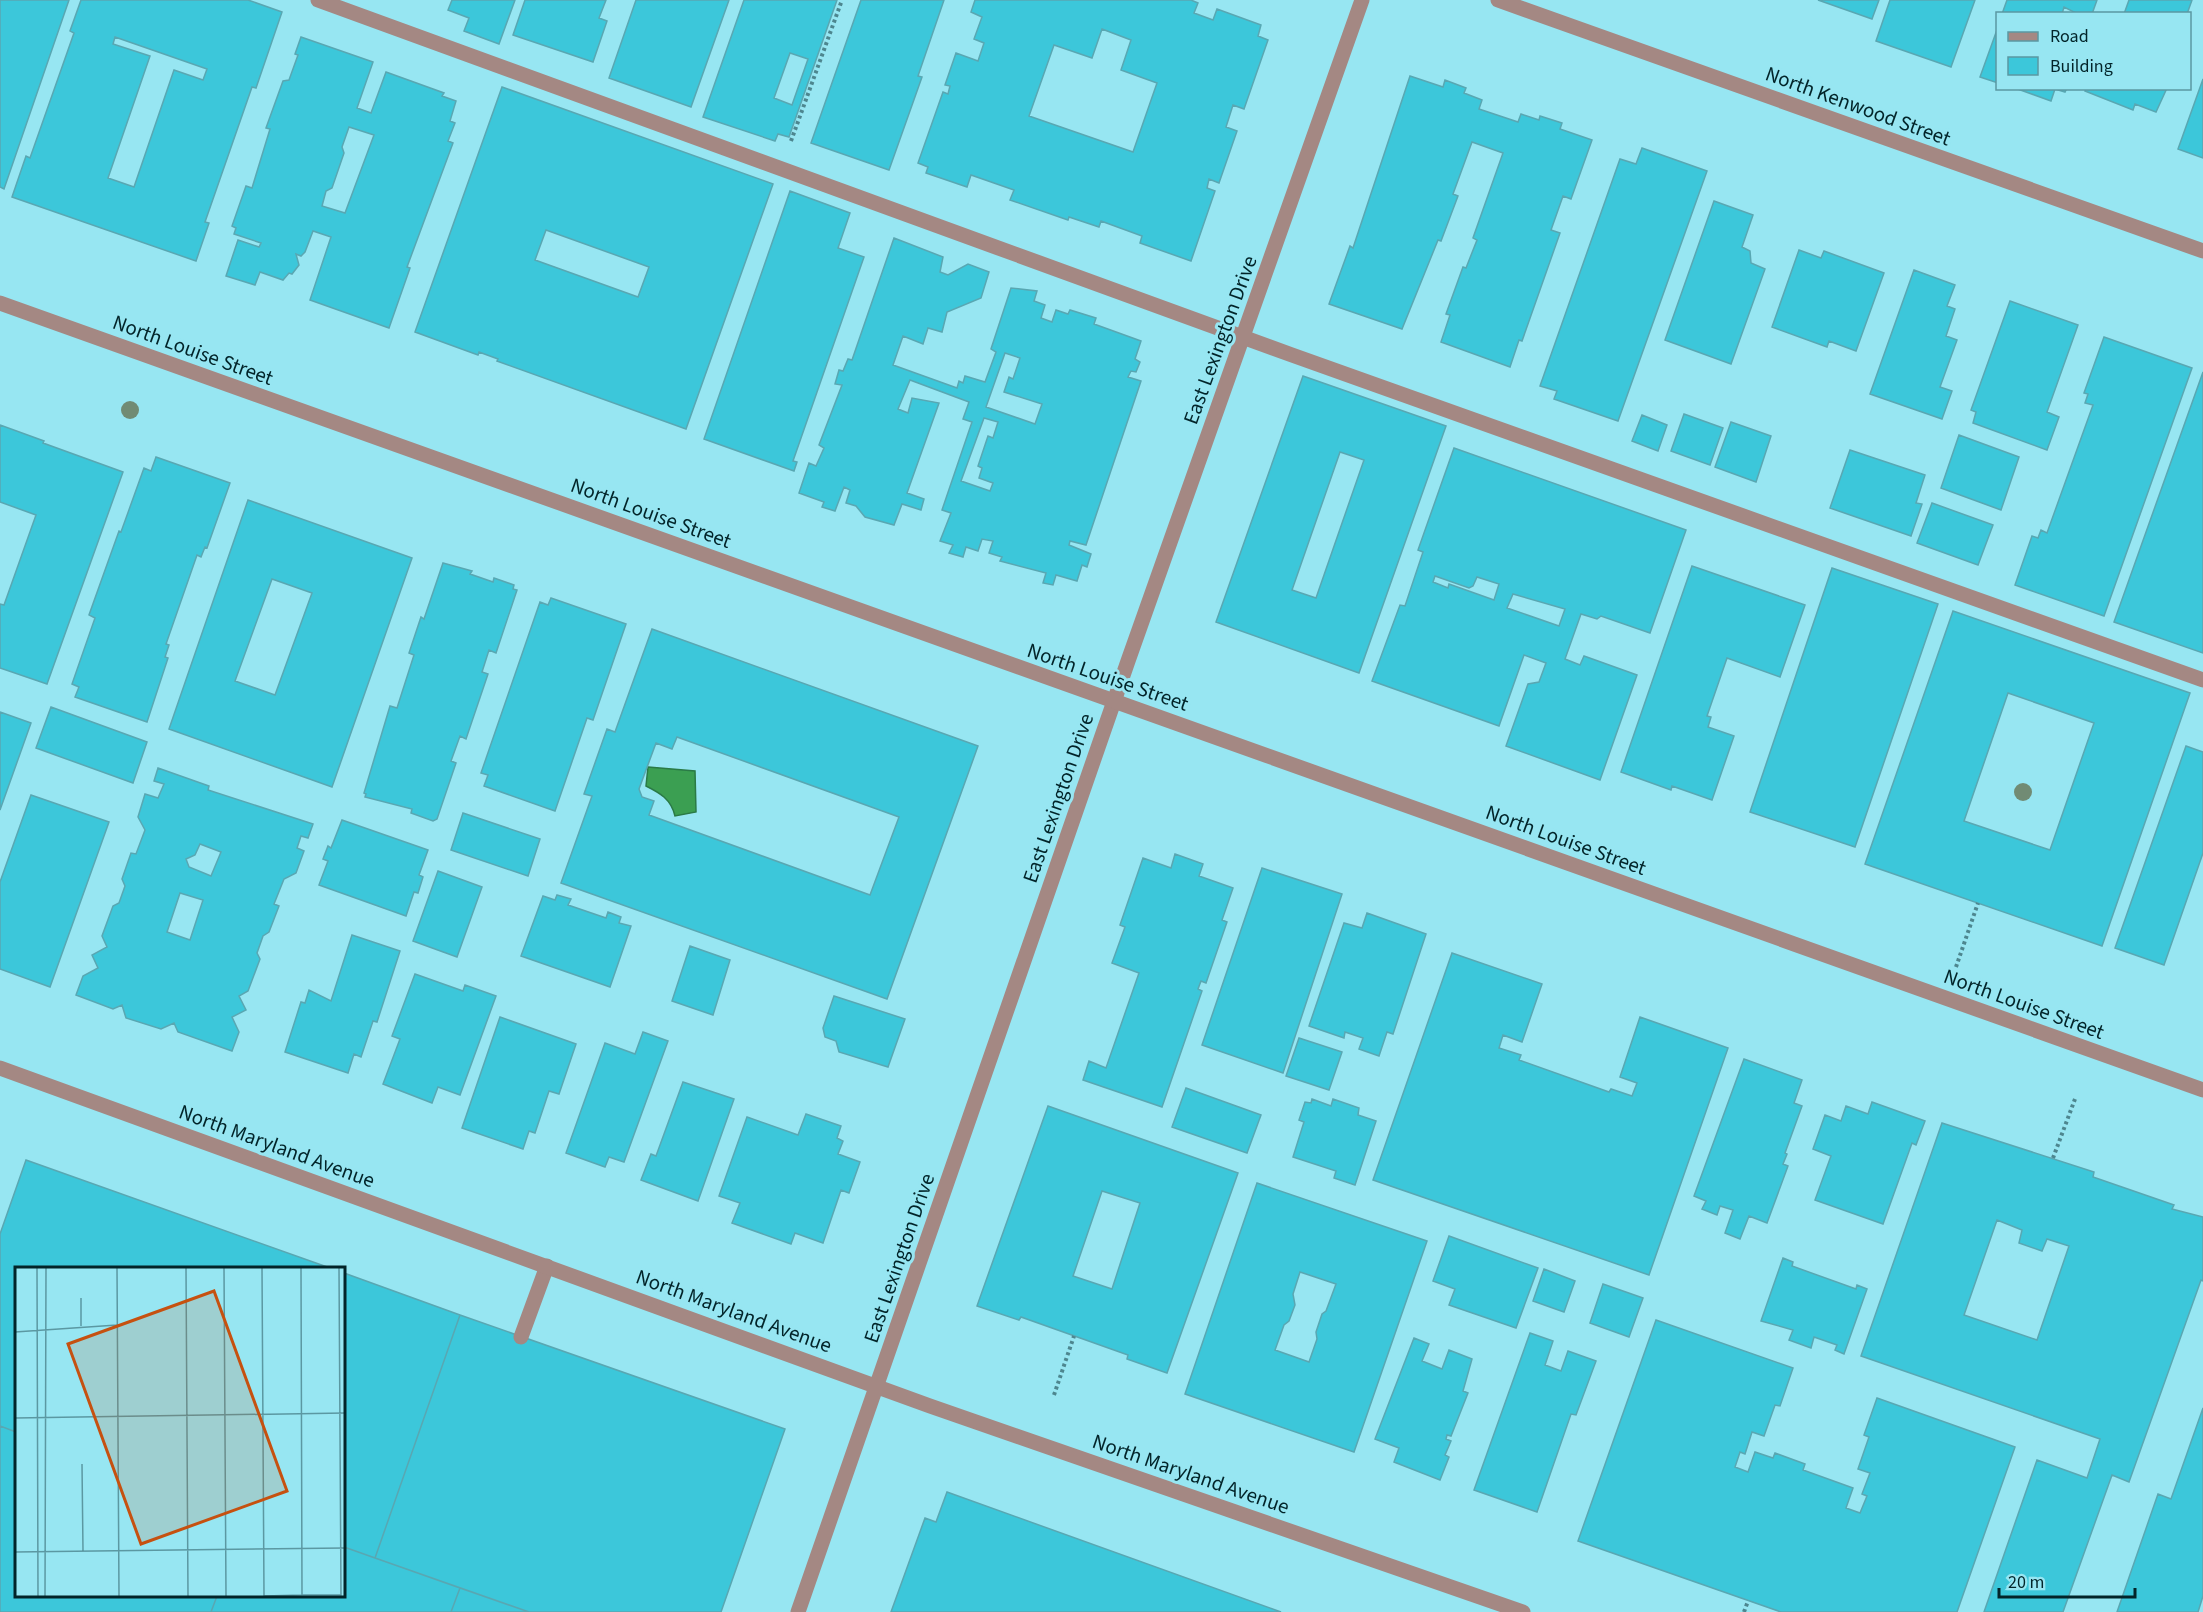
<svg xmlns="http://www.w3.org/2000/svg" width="2203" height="1612" viewBox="0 0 2203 1612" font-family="'Source Sans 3',sans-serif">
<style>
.water{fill:#3b9f52;stroke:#2a7a46;stroke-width:1.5}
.building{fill:#3cc7da;stroke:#59a7b2;stroke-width:1.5;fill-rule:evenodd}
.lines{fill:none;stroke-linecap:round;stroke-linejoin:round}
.path{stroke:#4d868f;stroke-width:4;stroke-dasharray:3 3;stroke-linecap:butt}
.service{stroke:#a48883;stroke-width:15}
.minor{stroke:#a48883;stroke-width:15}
.tertiary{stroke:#a48883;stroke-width:15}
.tree{fill:#718b74}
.labels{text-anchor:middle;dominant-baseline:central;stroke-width:6;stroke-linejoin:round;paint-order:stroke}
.street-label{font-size:21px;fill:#022429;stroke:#97e6f2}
.inset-road{fill:none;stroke:#5b98a2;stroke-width:1.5}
.view{fill:#c65110;fill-opacity:0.15;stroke:#c65110;stroke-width:3}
.inset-edge{fill:none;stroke:#022429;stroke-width:3}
</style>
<rect width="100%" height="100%" fill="#97e6f2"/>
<path class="water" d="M648 767 695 771 696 812 675 816C671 799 660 793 646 786Z"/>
<path class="building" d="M0 0H69L4 189 0 187Z
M81 0H248L282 12 256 88 252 87 205 222 209 223 196 261 12 197 26 156 30 158 74 33 70 31ZM115 37 207 69 203 80 174 70 134 187 108 178 150 56 113 44Z
M452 0H515L499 44 464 31 469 18 448 10Z
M525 0H606L599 18 607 21 593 62 513 35Z
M636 0H729L691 107 609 78Z
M744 0H837L789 137 778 134 775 141 703 117ZM790 53 808 59 792 105 774 98Z
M861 0H944L918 76 922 77 889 170 811 143Z
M975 0H1191L1198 3 1194 13 1213 20 1217 9 1261 25 1258 36 1268 40 1244 109 1233 105 1226 127 1237 131 1219 183 1209 179 1207 188 1215 191 1191 261 1140 243 1142 236 1101 221 1099 227 1069 217 1068 220 1010 200 1014 190 971 175 967 187 926 173 928 167 918 163 943 92 948 94 950 86 945 85 956 53 978 61 984 43 974 39 982 17 971 12ZM1102 29 1131 40 1121 70 1157 83 1133 152 1029 116 1054 45 1092 58Z
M1818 0H1879L1872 19Z
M1890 0H1975L1951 67 1876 41Z
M2007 0H2097L2092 14H2078L2064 7 2062 14H2002Z
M2129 0H2192L2187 14H2124Z
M1998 27V83L1980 77Z
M301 37 373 62 357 108 371 113 386 72 444 93 442 96 456 101 450 121 455 123 448 141 453 143 407 267 410 268 389 328 310 300 331 237 313 231 305 252 301 256 296 254 299 265 292 274 289 273 283 280 260 272 255 285 226 276 238 240 259 247 261 243 234 234 236 228 232 226 246 186 252 188 270 129 266 128 283 81 289 80 298 55 295 54ZM349 127 374 135 345 213 322 206 326 191 332 188 344 153 342 147Z
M1410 76 1443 87 1445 80 1466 88 1464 93 1482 100 1479 109 1518 122 1521 114 1539 120 1540 116 1562 123 1560 129 1592 140 1571 199 1563 196 1551 230 1560 233 1522 341 1519 340 1510 367 1441 342 1450 315 1446 314 1463 267 1466 268 1477 240 1473 238 1503 153 1472 142 1453 194 1458 196 1441 241 1438 240 1402 329 1329 304 1350 246 1353 248Z
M2203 79V158L2178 149Z
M502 87 773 184 686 429 497 361 498 359 479 352 478 355 415 332ZM546 230 649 267 638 297 535 260Z
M2015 88H2067L2065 92 2055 89 2051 101Z
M2086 88H2167L2156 112 2135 104 2133 110 2085 91Z
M1642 148 1707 171 1618 421 1554 399 1557 391 1540 386 1620 159 1636 164Z
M790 191 850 213 838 248 864 257 793 461 797 462 794 471 704 439Z
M1714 201 1753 215 1742 247 1750 251 1751 263 1765 269 1731 364 1665 340Z
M894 238 943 257 940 272 948 275 968 264 989 272 981 298 947 312 942 332 928 328 923 344 903 336 893 365 957 388 959 381 963 383 965 376 985 382 996 352 991 349 1011 288 1037 291 1034 301 1045 305 1041 318 1052 322 1056 310 1068 314 1070 310 1096 318 1094 324 1141 341 1135 359 1140 362 1136 372 1131 371 1128 377 1141 381 1086 545 1070 541 1069 545 1091 554 1087 567 1082 565 1077 581 1056 575 1053 585 1043 583 1046 573 1000 561 1002 557 989 553 993 541 982 539 978 551 966 547 963 557 949 553 953 545 940 541 951 513 942 510 972 422 963 419 969 402 910 380 898 409 908 413 912 398 939 403 907 493 924 499 921 510 902 504 894 525 865 517 856 506 846 503 850 490 844 487 835 511 822 507 824 502 799 493 809 463 816 466 824 448 819 445 842 385 835 384 839 370 843 371 848 359 852 360ZM1005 353 1020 358 1013 379 1009 377 1004 392 1042 404 1035 424 986 407ZM984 418 998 422 993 438 988 436 978 466 982 468 979 478 993 483 990 491 961 481Z
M1799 250 1821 258 1824 251 1884 273 1856 351 1829 341 1827 347 1772 327Z
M1914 270 1955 285 1947 306 1955 309 1946 336 1957 340 1940 387 1952 391 1942 419 1870 394Z
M2010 301 2078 325 2047 412 2059 417 2047 450 1973 423 1976 412 1971 410Z
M2104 337 2192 368 2104 616 2015 585 2032 536 2038 538 2041 530 2047 533 2093 405 2085 403 2088 394 2084 393Z
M2203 372V653L2114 622Z
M1303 376 1446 426 1359 673 1216 622ZM1340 452 1364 460 1316 598 1292 590Z
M1684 414 1723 428 1710 465 1671 451Z
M1642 415 1667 425 1658 451 1632 441Z
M1731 422 1771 436 1756 482 1715 467Z
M0 425 44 441 43 443 123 472 47 684 0 668V604L4 605 36 515 0 502Z
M1959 435 2019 457 2001 510 1941 488Z
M1454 448 1686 530 1650 633 1601 616 1597 619 1581 614 1565 659 1580 665 1584 656 1637 675 1600 780 1506 746 1528 684 1539 682 1546 663 1524 655 1499 726 1372 681 1400 605 1405 606 1423 552 1418 550ZM1435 576 1469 588 1473 586 1477 577 1499 584 1494 600 1449 584 1448 588 1433 582ZM1513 594 1565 609 1559 626 1507 608Z
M1850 450 1925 475 1916 503 1922 504 1911 536 1830 508Z
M156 457 230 483 207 548 205 547 201 557 197 555 166 644 169 645 165 657 168 658 147 722 75 697 79 687 72 684 95 618 89 615 119 531 121 532 144 468 151 471Z
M248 500 412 558 332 787 169 729ZM272 579 312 593 275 695 235 681Z
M1932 503 1993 525 1978 565 1917 543Z
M443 563 472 571 470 574 493 582 494 578 514 585 513 589 517 590 496 653 489 650 482 672 488 674 466 739 460 736 451 761 456 763 437 819 433 821 411 813 412 809 365 797 366 794 364 793 390 706 397 708 414 655 409 653 421 617 424 619Z
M1692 566 1805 605 1780 677 1727 658 1707 716 1711 717 1708 727 1734 736 1712 800 1672 786 1671 790 1621 772Z
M1832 568 1938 604 1855 847 1750 812Z
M551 598 626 624 593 720 587 718 555 811 484 786 488 775 481 773 540 602 548 605Z
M1953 611 2190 693 2102 946 1865 864ZM2008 693 2094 723 2050 850 1964 821Z
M652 629 978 746 887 999 561 883 592 796 584 794 607 729 615 732ZM677 737 899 817 870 895 649 815 654 801 642 797 639 789 656 743 672 749Z
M51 707 147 742 133 783 36 748Z
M0 712 31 723 0 810Z
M2186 746 2203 752V853L2164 965 2115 948Z
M158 768 209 786 208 790 313 824 308 838 301 836 297 848 304 851 296 873 284 879 274 904 279 906 269 932 263 936 257 953 260 959 248 991 239 996 246 1010 232 1017 239 1032 232 1051 178 1032 174 1023 161 1029 126 1018 122 1005 113 1009 76 995 83 976 98 968 92 955 107 947 102 936 113 906 119 903 125 886 122 879 131 853 136 854 145 830 138 817 145 794 158 798 164 784 154 781ZM200 844 221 852 211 876 189 867 186 859 195 855ZM180 893 203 900 190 940 167 932Z
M31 795 109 822 50 987 0 969V882Z
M463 813 540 839 528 876 451 850Z
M342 820 428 850 419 875 423 877 418 893 414 892 406 916 319 885 328 861 323 859 328 846 331 848Z
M1175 854 1203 864 1199 876 1233 888 1222 920 1227 922 1206 983 1201 981 1198 989 1202 991 1162 1107 1083 1080 1089 1061 1106 1068 1139 973 1112 963 1125 927 1120 925 1143 858 1171 868Z
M1262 868 1342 894 1283 1073 1202 1045Z
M438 871 482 887 457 957 413 941Z
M557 895 571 899 568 905 606 918 608 912 621 917 619 923 631 926 610 987 521 956 543 896 555 900Z
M1367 913 1426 934 1393 1034 1387 1032 1379 1056 1359 1049 1363 1038 1345 1032 1344 1038 1309 1026 1344 923 1362 928Z
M352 935 400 951 377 1022 373 1021 361 1057 354 1054 348 1073 285 1052 301 1002 305 1003 309 990 331 1001Z
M690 946 730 960 713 1015 672 1001Z
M1452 953 1542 984 1522 1042 1503 1035 1499 1048 1521 1055 1519 1060 1609 1092 1611 1089 1632 1096 1637 1083 1620 1077 1640 1017 1728 1048 1649 1275 1373 1180Z
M415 974 463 991 465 985 496 996 460 1095 438 1087 432 1103 383 1084 400 1039 392 1036Z
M834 996 905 1019 888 1067 839 1052 836 1041 825 1037 823 1028Z
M500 1017 576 1044 559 1094 549 1091 535 1133 529 1131 523 1149 462 1128Z
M643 1032 668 1041 624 1162 609 1157 605 1167 566 1153 605 1043 635 1054Z
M1299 1038 1342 1052 1329 1090 1286 1076Z
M1744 1059 1802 1080 1794 1103 1802 1106 1785 1153 1787 1154 1783 1164 1788 1166 1767 1223 1749 1216 1740 1239 1725 1233 1733 1210 1720 1206 1717 1215 1702 1209 1706 1201 1694 1196Z
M683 1082 734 1099 698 1201 641 1180 651 1154 656 1156Z
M1186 1088 1261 1115 1247 1153 1172 1127Z
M1312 1099 1331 1106 1333 1099 1359 1108 1358 1115 1376 1121 1355 1185 1334 1178 1336 1171 1293 1157 1304 1122 1299 1120 1305 1102 1311 1103Z
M1872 1102 1925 1121 1916 1145 1912 1143 1883 1224 1815 1200 1831 1156 1813 1149 1825 1115 1841 1121 1846 1106 1868 1114Z
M1048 1106 1238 1173 1167 1373 1127 1359 1128 1355 1021 1317 1019 1320 977 1306ZM1102 1191 1140 1203 1112 1289 1073 1276Z
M806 1114 841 1126 837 1138 843 1141 838 1154 860 1162 849 1193 841 1190 823 1243 795 1233 791 1244 732 1223 740 1203 719 1196 747 1117 798 1135Z
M1942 1123 2094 1172 2093 1177 2174 1205 2172 1209 2203 1217V1281L2201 1280 2129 1482 2112 1475 2063 1612H1984L2037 1460 2087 1478 2100 1439 1861 1356ZM1997 1220 2022 1230 2019 1243 2042 1251 2047 1239 2069 1246 2037 1340 1964 1315Z
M26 1160 330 1268H16V1432L0 1426V1234Z
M1257 1183 1427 1241 1354 1452 1185 1394ZM1300 1272 1336 1284 1326 1311 1322 1314 1316 1332 1317 1339 1309 1362 1275 1350 1284 1325 1289 1321 1295 1305 1293 1294Z
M1449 1236 1538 1268 1516 1328 1449 1305 1455 1289 1433 1281Z
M1783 1258 1793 1262 1792 1266 1856 1289 1857 1285 1867 1289 1844 1354 1835 1350 1837 1345 1814 1337 1811 1348 1789 1340 1793 1330 1761 1321Z
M1544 1269 1575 1281 1564 1312 1533 1301Z
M344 1273 460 1315 375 1558 344 1547Z
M1603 1284 1643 1298 1629 1337 1590 1323Z
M460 1315 785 1429 721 1612H529L375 1558Z
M1656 1320 1793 1368 1780 1406 1775 1405 1764 1436 1752 1432 1745 1454 1740 1452 1735 1467 1748 1472 1755 1452 1773 1458 1775 1453 1805 1464 1803 1470 1853 1488 1846 1508 1860 1513 1867 1496 1862 1494 1870 1473 1858 1469 1869 1437 1864 1435 1877 1398 2015 1447 1957 1612H1781L1578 1541Z
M1530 1333 1553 1341 1545 1365 1561 1371 1568 1351 1596 1361 1576 1415 1571 1414 1537 1512 1474 1490Z
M1414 1338 1429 1344 1422 1361 1442 1369 1449 1350 1472 1359 1463 1391 1468 1393 1451 1436 1447 1435 1446 1439 1451 1441 1445 1455 1449 1457 1440 1480 1394 1462 1399 1448 1375 1439Z
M2203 1408V1596L2198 1612H2117L2158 1494 2171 1499Z
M0 1426 16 1432V1596H217L211 1612H0Z
M947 1492 1281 1612H891L925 1518 936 1522Z
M344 1547 460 1588 451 1612H211L217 1596H344Z
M460 1588 529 1612H451Z"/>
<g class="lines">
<path class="path" d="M791 141 842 0
M1956 967 1978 903
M2053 1158 2075 1099
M1054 1395 1074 1336
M1744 1612 1748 1601"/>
<path class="service" d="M318 0 1292 355 2203 680
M521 1337 547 1266"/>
<path class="minor" d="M1498 0 2203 251
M0 1068 930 1406 1523 1612
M798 1612 1128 661 1362 0"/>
<path class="tertiary" d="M0 303 2203 1090"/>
</g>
<g class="tree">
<circle cx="130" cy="410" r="9"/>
<circle cx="2023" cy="792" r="9"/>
</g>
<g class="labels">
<g class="street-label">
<text transform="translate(1858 106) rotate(20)">North Kenwood Street</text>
<text transform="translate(1220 340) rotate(-70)">East Lexington Drive</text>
<text transform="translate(193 350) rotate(20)">North Louise Street</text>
<text transform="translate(651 513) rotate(20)">North Louise Street</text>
<text transform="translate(1108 677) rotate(19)">North Louise Street</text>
<text transform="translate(1058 798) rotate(-71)">East Lexington Drive</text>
<text transform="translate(1566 840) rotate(20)">North Louise Street</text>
<text transform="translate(2024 1004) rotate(20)">North Louise Street</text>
<text transform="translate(277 1146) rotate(20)">North Maryland Avenue</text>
<text transform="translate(899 1258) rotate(-71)">East Lexington Drive</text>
<text transform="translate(734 1311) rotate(20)">North Maryland Avenue</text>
<text transform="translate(1191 1474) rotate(19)">North Maryland Avenue</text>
</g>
</g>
<g transform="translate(15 1267)">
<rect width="330" height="330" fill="#97e6f2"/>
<path class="inset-road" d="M22 1 23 329M102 1 104 329M171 1 173 329M209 1 211 329M247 1 249 329M324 1 326 329M66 31V59M0 65 102 58M0 151 330 146M67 197 68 284M0 285 330 281M287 328H326M30 329 31 1M249 329 287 328 286 1"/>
<path class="view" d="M199 24 272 224 126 277 53 77Z"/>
<rect width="330" height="330" class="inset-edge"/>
</g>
<rect x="1996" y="12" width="195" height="78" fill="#97e6f2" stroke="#5b98a2" stroke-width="1.5"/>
<rect x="2008" y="32" width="30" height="9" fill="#a48883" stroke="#5b98a2" stroke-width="1.5"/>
<text x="2050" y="42" font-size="18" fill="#022429">Road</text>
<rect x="2008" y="57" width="30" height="18" fill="#3cc7da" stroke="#5b98a2" stroke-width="1.5"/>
<text x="2050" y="72" font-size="18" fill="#022429">Building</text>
<path d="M1999 1588v9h136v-9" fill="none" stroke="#022429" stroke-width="3"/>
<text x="2008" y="1588" font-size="18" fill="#022429" stroke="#97e6f2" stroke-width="4.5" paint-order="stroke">20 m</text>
</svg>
